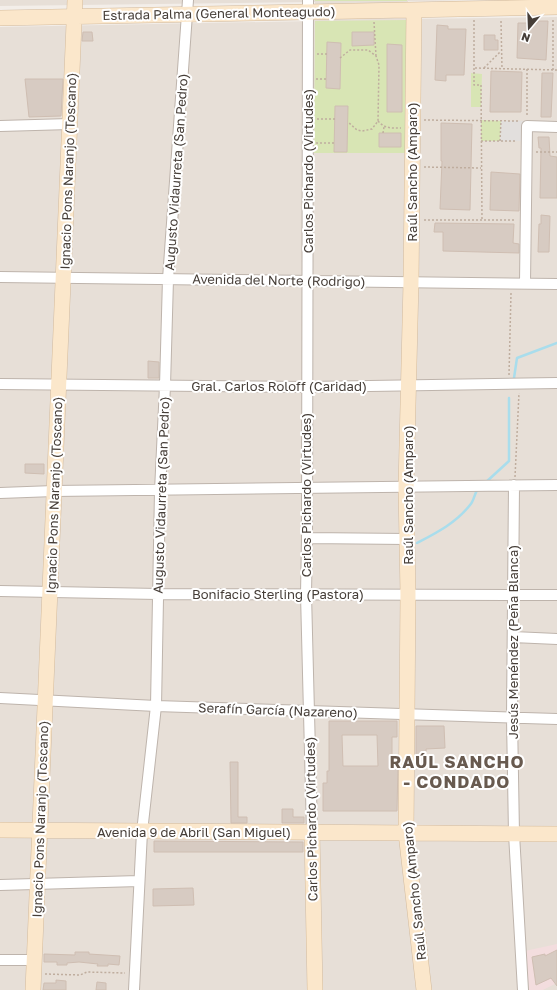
<svg xmlns="http://www.w3.org/2000/svg" width="557" height="990" viewBox="0 0 557 990" font-family="'Golos Text',sans-serif">
<style>
.residential{fill:#e7dfd7}
.medical{fill:#f3ddde}
.green{fill:#d8e5b4}
.parking{fill:#e2dfdd}
.lines{fill:none;stroke-linecap:round;stroke-linejoin:round}
.stream{stroke:#a9ddec;stroke-width:2.5}
.building{fill:#d7cbc2;stroke:#cfbeb2;fill-rule:evenodd}
.street-casing{stroke:#beb4ac;stroke-width:12}
.secondary-casing{stroke:#d3bb9e;stroke-width:16}
.path{stroke:#bfad9e;stroke-width:1.5;stroke-dasharray:2 2;stroke-linecap:butt}
.street{stroke:#fff;stroke-width:10}
.secondary{stroke:#fbe7cb;stroke-width:15}
.labels{text-anchor:middle;dominant-baseline:central;stroke-width:4;stroke-linejoin:round;paint-order:stroke}
.street-label{font-size:13px;fill:#463e38;stroke:#fff}
.district-label{font-size:17px;font-weight:bold;letter-spacing:1px;fill:#685a4f;stroke:#fff}
</style>
<rect width="100%" height="100%" fill="#f3eee9"/>
<path class="residential" d="M0 0H478L408 1 407 19 557 17V829L0 823V27L314 21 315 2 0 6Z
M0 837 557 839V990H0Z"/>
<path class="medical" d="M557 944V983L543 990H529L525 951Z"/>
<path class="green" d="M315 0H407V1H315Z
M407 20 406 153H314L315 21Z
M471 73 482 74 481 107H471Z
M481 120 501 121 500 141H481Z"/>
<path class="parking" d="M501 121H527V141H500Z"/>
<g class="lines">
<path class="stream" d="M514 378 517 358 557 343
M485 483 509 461V398
M417 543C436 533 456 523 470 505 474 501 474 494 478 489"/>
</g>
<path class="building" d="M538 21H548L546 60 517 58 518 23H538Z
M437 25 448 26V29H466L464 75H446V81L435 80Z
M83 32H92L93 41H82Z
M352 32H374V45L352 46Z
M484 35H495V40H498V50H484Z
M327 42 341 43 340 89 326 88Z
M387 44 402 45V112H387Z
M491 71 522 72 521 112H490Z
M542 73H553L551 117H541Z
M25 79H63L61 116 29 117Z
M335 106H348L347 152H334Z
M441 123 472 124 470 210 440 209 442 161H441Z
M379 133H401V147H379Z
M538 137H549L550 156 557 157V198H540L541 148H539Z
M491 172 520 174 519 211 490 210Z
M541 215 550 216 549 252H538L539 224H541Z
M435 223 514 224 513 243 519 244V253L443 251V232H434Z
M148 361 159 362V378H148Z
M25 464H44V474L25 473Z
M329 721H397V737H392V762H398L397 811H323V783H327V771H329ZM342 735H377L378 766H343Z
M416 726H444L445 748 426 749 427 765H416Z
M230 762H238V817H247V823H231Z
M282 809H293V817H304V823H282Z
M154 841 303 842V852H154Z
M193 888 194 905 153 906V889Z
M557 950V986L551 978 536 985 532 957 545 954V956Z
M75 952H89V954L120 956 119 965 108 964V966H97L98 964 79 962 67 963V965H57V962H44V954L75 955Z
M56 980 66 981V990H43L44 983H56Z
M97 982 106 983V990H96Z"/>
<g class="lines">
<g class="street-casing">
<path id="street" d="M308 0 307 538 306 594 312 832
M0 126 70 124
M0 277 557 284
M525 283 527 126 557 127
M0 384 307 387 557 383
M514 485 512 718 514 834 523 990
M0 493 54 491 557 485
M307 538 407 539
M0 591 158 594 557 595
M513 637 557 639
M0 698 156 706 557 719
M0 885 139 881
M0 960H34
M134 990 142 832 156 706 160 491 165 386 168 279 188 0"/>
</g>
<g class="secondary-casing">
<path id="secondary" d="M414 10 411 282 406 487 408 594 406 833 424 990
M0 18 557 7
M0 830 557 834
M312 832 315 990
M33 990 75 0"/>
</g>
<path class="path" d="M474 20V85H481L482 220
M501 21 502 69
M374 22 376 56
M317 54H327
M340 58 350 50H368L376 56 379 65 378 121 372 129 362 131 357 130 348 122
M475 68 557 70
M484 68 501 51
M527 69V116
M553 70V19
M316 79H326
M317 119H335
M424 120 519 121
M378 121C385 129 392 128 401 128
M383 133 384 127
M481 141H517
M500 141 501 121
M316 143H334
M536 152H557
M424 167 481 168
M424 220H516
M509 375 511 293
M515 477 519 393
M45 974 80 975 87 972 125 973"/>
<use href="#street" class="street"/>
<use href="#secondary" class="secondary"/>
</g>
<g class="labels">
<g class="street-label">
<text transform="translate(219 13) rotate(-1)">Estrada Palma (General Monteagudo)</text>
<text transform="translate(68 171) rotate(-88)">Ignacio Pons Naranjo (Toscano)</text>
<text transform="translate(308 171) rotate(-90)">Carlos Pichardo (Virtudes)</text>
<text transform="translate(176 172) rotate(-86)">Augusto Vidaurreta (San Pedro)</text>
<text transform="translate(412 172) rotate(-90)">Raúl Sancho (Amparo)</text>
<text transform="translate(279 280) rotate(1)">Avenida del Norte (Rodrigo)</text>
<text x="279" y="386">Gral. Carlos Roloff (Caridad)</text>
<text transform="translate(54 495) rotate(-88)">Ignacio Pons Naranjo (Toscano)</text>
<text transform="translate(161 495) rotate(-88)">Augusto Vidaurreta (San Pedro)</text>
<text transform="translate(306 495) rotate(-90)">Carlos Pichardo (Virtudes)</text>
<text transform="translate(408 495) rotate(-90)">Raúl Sancho (Amparo)</text>
<text x="278" y="594">Bonifacio Sterling (Pastora)</text>
<text transform="translate(513 642) rotate(-90)">Jesús Menéndez (Peña Blanca)</text>
<text transform="translate(278 710) rotate(2)">Serafín García (Nazareno)</text>
<text transform="translate(40 819) rotate(-88)">Ignacio Pons Naranjo (Toscano)</text>
<text transform="translate(311 819) rotate(-91)">Carlos Pichardo (Virtudes)</text>
<text x="194" y="832">Avenida 9 de Abril (San Miguel)</text>
<text transform="translate(414 891) rotate(-96)">Raúl Sancho (Amparo)</text>
</g>
<g class="district-label">
<text x="457" y="761">RAÚL SANCHO<tspan x="457" dy="20">- CONDADO</tspan></text>
</g>
</g>
<g transform="translate(529 28) rotate(199)" stroke="#ffffff" stroke-width="3" paint-order="stroke">
<path d="M0-3L7 15L0 10L-7 15Z" fill="#463e38"/>
<text y="-6" font-size="11" font-weight="bold" text-anchor="middle" fill="#463e38">N</text>
</g>
</svg>
